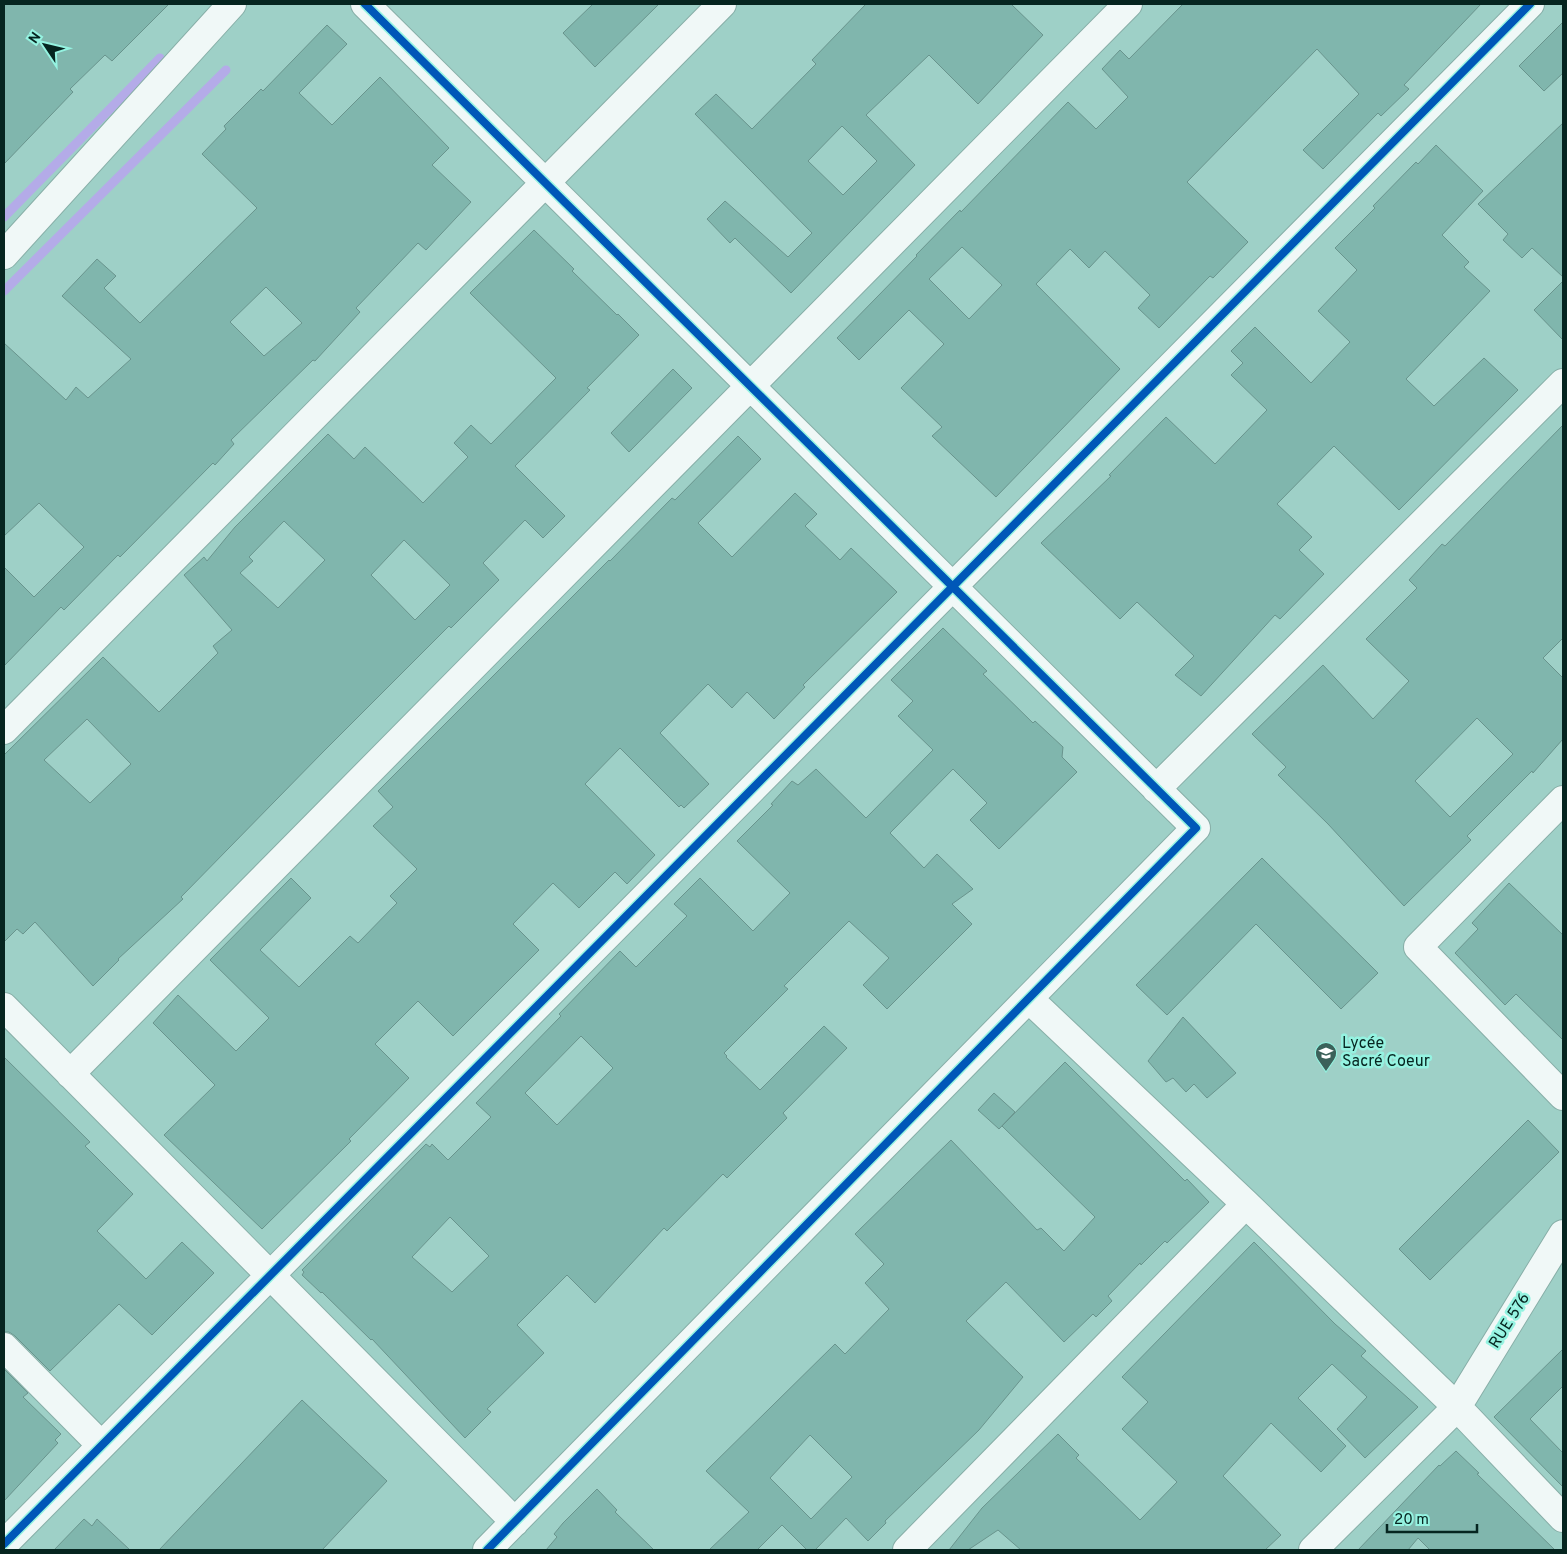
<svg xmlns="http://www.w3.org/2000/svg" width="1567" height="1554" viewBox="0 0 1567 1554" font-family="Overpass,sans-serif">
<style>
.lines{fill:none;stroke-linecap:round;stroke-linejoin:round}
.stream{stroke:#b4abe8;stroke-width:9}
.building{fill:#80b6ad;stroke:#69948d;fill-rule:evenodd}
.street-casing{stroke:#87aea7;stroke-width:30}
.street{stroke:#f0f8f7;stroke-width:28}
.cycleway-casing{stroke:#95f3e1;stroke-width:11}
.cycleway{stroke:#0057b8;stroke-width:8}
.labels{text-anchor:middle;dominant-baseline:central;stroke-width:5;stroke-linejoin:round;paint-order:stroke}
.poi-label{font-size:16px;fill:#062520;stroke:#95f3e1;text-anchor:start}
.street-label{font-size:16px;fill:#062520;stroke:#95f3e1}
</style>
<rect width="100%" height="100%" fill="#9ed0c7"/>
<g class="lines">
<path class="stream" d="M4 217 160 58
M4 291 226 70"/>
</g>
<path class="building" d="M4 4H169L112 61 105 55 70 89 73 92 4 164Z
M593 4H659L595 67 563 33Z
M866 4H1011L1043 35 978 104 929 55 866 115 915 165 791 293 735 238 730 243 707 219 725 201 788 257 812 233 695 114 716 94 752 129 816 64 812 60ZM842 126 877 161 843 195 808 161Z
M1183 4H1481L1404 85 1409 89 1381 116 1378 113 1323 169 1303 150 1359 94 1317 49 1187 182 1248 242 1213 278 1210 276 1159 328 1138 308 1150 295 1105 251 1089 268 1070 249 1036 284 1120 369 996 497 932 436 942 427 901 388 944 344 909 310 859 360 837 338 917 256 916 255 960 210 961 212 1068 102 1096 129 1128 97 1102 69 1120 50 1129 59ZM962 247 1002 285 969 319 929 279Z
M1563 22V73L1544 91 1519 66Z
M327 25 347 44 299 93 332 125 380 77 449 148 432 165 471 202 426 250 418 243 356 308 360 312 315 361 313 360 231 440 234 444 215 465 213 463 120 557 118 555 64 610 61 607 4 666V567L34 597 84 547 39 503 4 536V343L66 400 76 387 88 398 131 359 62 296 97 259 116 276 104 288 140 323 257 208 202 154 226 129 224 126 261 89 263 91ZM266 287 302 323 264 356 230 322Z
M1563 123V277L1532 248 1522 258 1503 240 1508 234 1478 204Z
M1436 145 1483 191 1442 235 1469 262 1464 267 1490 291 1406 379 1434 406 1484 358 1518 390 1399 510 1334 446 1277 504 1312 537 1299 550 1324 574 1280 619 1275 615 1201 696 1175 675 1194 656 1137 602 1120 619 1041 543 1111 476 1109 475 1166 417 1215 464 1267 410 1231 375 1243 363 1231 351 1255 327 1311 383 1350 342 1318 311 1357 270 1335 248 1375 208 1373 206 1416 162 1418 164Z
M534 230 574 269 572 271 617 315 618 314 639 335 587 388 590 390 515 466 565 516 543 538 525 520 483 563 499 580 451 628 449 626 323 752 181 897 183 899 118 959 119 960 93 986 35 922 23 934 17 929 4 942V755L103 657 159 712 218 653 213 646 232 630 184 575 204 557 207 561 235 527 328 434 354 459 365 447 423 503 468 457 454 443 471 425 491 444 556 378 470 293ZM284 521 325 560 278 608 240 573 253 561 249 557ZM404 540 450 585 415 620 371 575ZM87 719 131 764 90 803 44 760Z
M1563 281V340L1534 310Z
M673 369 692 388 629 452 611 433Z
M1563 425V638L1543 658 1563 678V739L1533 773 1532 771 1467 836 1471 840 1404 906 1328 824 1278 775 1286 767 1252 734 1323 665 1373 719 1409 681 1366 639 1417 588 1409 580 1442 544 1445 546ZM1477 718 1513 754 1450 817 1415 781Z
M738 436 761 459 698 523 732 557 795 493 817 514 805 526 840 560 851 548 897 592 803 685 805 687 774 719 747 692 732 708 708 684 660 733 709 784 684 808 681 805 679 807 620 748 585 784 655 855 627 884 615 872 579 908 553 883 513 924 539 950 453 1036 418 1001 375 1044 409 1078 349 1139 351 1141 262 1229 164 1135 215 1085 153 1023 178 995 236 1051 269 1018 210 960 291 878 311 898 260 950 299 987 350 936 358 943 397 903 390 896 417 869 373 826 393 807 378 791 609 560 610 561 672 498 675 500Z
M943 628 987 671 983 674 1033 723 1035 721 1063 747 1062 757 1077 772 999 849 970 820 987 803 953 769 890 833 924 868 937 854 973 889 952 904 972 924 887 1009 863 985 889 958 849 921 784 986 788 989 724 1053 727 1056 726 1057 760 1090 824 1026 847 1048 783 1113 787 1118 727 1178 723 1174 667 1231 664 1228 595 1303 567 1275 517 1325 544 1353 487 1409 491 1412 465 1438 372 1339 371 1340 322 1292 321 1293 302 1275 304 1272 302 1270 426 1144 430 1147 432 1144 448 1160 491 1117 476 1103 561 1016 559 1014 620 951 636 967 687 916 674 904 700 878 753 931 790 893 737 841 773 805 771 804 792 781 798 785 816 769 866 818 933 750 898 716 913 701 891 680ZM581 1036 613 1068 557 1125 525 1093ZM450 1217 489 1256 452 1292 412 1257Z
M1262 858 1378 973 1341 1009 1256 924 1167 1015 1136 985Z
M1509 883 1563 935V1040L1516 994 1505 1005 1455 953 1478 929 1472 923Z
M1183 1017 1236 1073 1207 1098 1194 1084 1186 1092 1173 1078 1166 1082 1148 1061Z
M4 1057 90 1142 85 1146 133 1194 97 1231 146 1279 182 1242 214 1273 152 1335 119 1304 50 1371 15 1336 9 1332H4Z
M1065 1062 1185 1181 1187 1179 1209 1202 1167 1243 1165 1241 1141 1265 1140 1263 1108 1296 1112 1301 1096 1317 1093 1314 1064 1342 1006 1282 966 1321 1023 1377 979 1430 885 1521 886 1523 868 1541 846 1518 815 1550H807L782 1525 757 1550H709L749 1512 706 1471 835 1344 845 1354 889 1309 865 1283 884 1264 855 1234 951 1140 1037 1230 1041 1228 1064 1251 1095 1217 1002 1126ZM810 1435 852 1477 811 1519 770 1478Z
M994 1093 1015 1112 999 1129 978 1110Z
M1528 1120 1559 1152 1430 1280 1399 1249Z
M1254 1242 1335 1324 1366 1351 1361 1356 1418 1407 1365 1458 1337 1429 1367 1397 1332 1364 1298 1398 1346 1446 1321 1472 1271 1423 1223 1476 1281 1535 1265 1550H1021L998 1530 968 1550H949L982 1508 1058 1434 1079 1455 1076 1458 1140 1520 1177 1482 1122 1429 1148 1402 1122 1377Z
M1563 1349V1386L1530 1419 1563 1453V1487L1494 1417Z
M4 1369 28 1393 23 1397 61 1434 55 1440 58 1443 4 1501Z
M302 1400 387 1481 322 1550H159Z
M1456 1451 1479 1473 1477 1474 1555 1550H1430L1418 1538 1408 1550H1358L1439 1465 1440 1466Z
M597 1489 617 1510 615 1512 654 1550H546L557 1537 554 1534 563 1523Z
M84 1519 92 1526 97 1519 130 1550H54Z"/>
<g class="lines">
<g class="street-casing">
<path id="street" d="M365 4 1196 828 487 1550
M4 255 232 4
M4 730 722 4
M1156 789 1563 383
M1563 800 1418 947 1563 1096
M1029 999 1246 1204 1457 1407 1563 1518
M4 1007 515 1522
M70 1074 1128 4
M4 1347 101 1445
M4 1544 1530 4
M907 1550 1246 1204
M1313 1550 1457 1407 1563 1234"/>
</g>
<use href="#street" class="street"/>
<g class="cycleway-casing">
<path id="cycleway" d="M365 4 1196 828 487 1550
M4 1544 1530 4"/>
</g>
<use href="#cycleway" class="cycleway"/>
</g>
<defs>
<g id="school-pin" transform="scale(1.125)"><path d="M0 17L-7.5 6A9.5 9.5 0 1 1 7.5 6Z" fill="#3b615a" stroke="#95f3e1"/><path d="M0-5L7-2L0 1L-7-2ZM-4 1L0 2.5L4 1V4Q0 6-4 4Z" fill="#fff"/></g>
</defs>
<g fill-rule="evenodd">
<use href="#school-pin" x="1326" y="1053"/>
</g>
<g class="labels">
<g class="poi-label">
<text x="1342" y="1044">Lycée<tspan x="1342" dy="18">Sacré Coeur</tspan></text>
</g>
<g class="street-label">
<text transform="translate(1510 1321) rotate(-58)">RUE 576</text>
</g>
</g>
<rect width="1567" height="1554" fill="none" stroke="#062520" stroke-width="10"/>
<g transform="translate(45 45) rotate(305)" stroke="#95f3e1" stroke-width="4" paint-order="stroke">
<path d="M0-4L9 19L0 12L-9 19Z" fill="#062520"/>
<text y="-8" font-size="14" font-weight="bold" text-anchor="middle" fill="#062520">N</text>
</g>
<path d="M1387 1524v8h90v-8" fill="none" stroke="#062520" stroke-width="2.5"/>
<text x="1394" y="1524" font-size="15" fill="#062520" stroke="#95f3e1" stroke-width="4" paint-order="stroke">20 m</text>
</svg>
